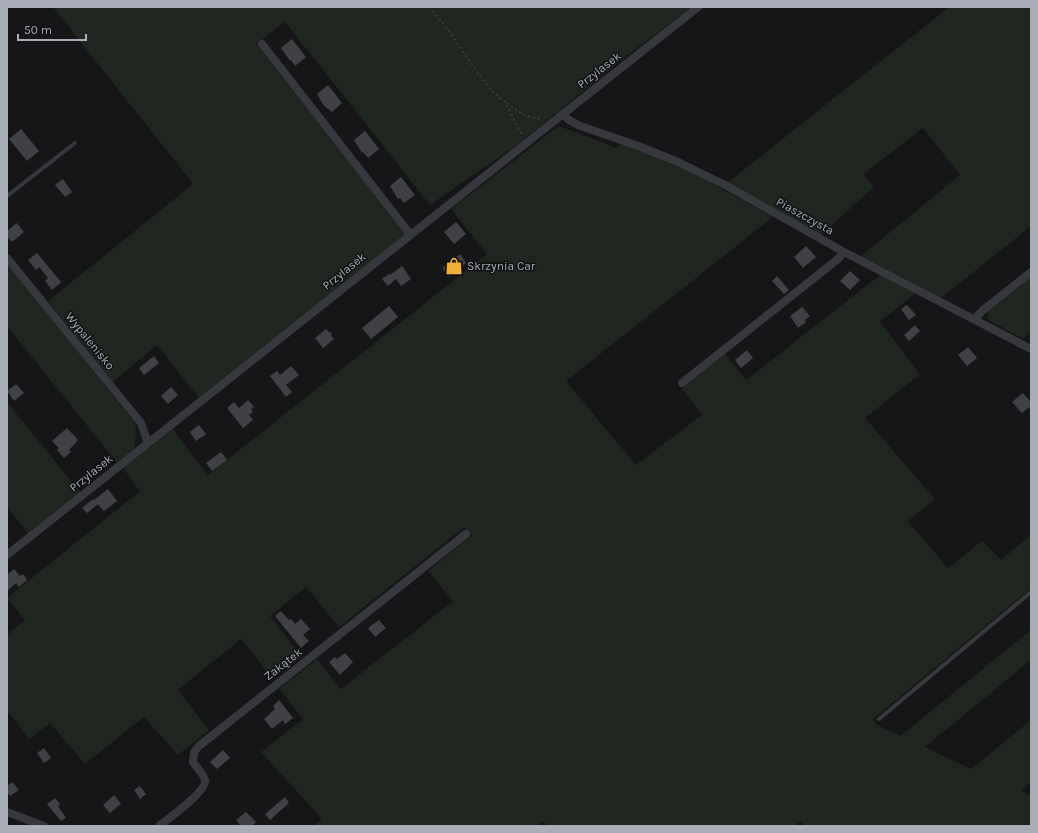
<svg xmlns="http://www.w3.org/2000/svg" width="1038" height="833" viewBox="0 0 1038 833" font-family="Karla,sans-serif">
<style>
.green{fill:#1e261f}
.building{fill:#404145}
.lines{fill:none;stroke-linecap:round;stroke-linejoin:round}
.path{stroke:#3d3f44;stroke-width:1.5;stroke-dasharray:2 3;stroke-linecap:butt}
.service{stroke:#37383d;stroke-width:4}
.minor{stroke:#37383d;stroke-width:8}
.labels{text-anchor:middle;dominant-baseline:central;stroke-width:3;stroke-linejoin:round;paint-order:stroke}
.street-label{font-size:12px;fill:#a8adb8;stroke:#111113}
.poi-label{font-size:12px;fill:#a8adb8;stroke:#111113;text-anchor:start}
</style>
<rect width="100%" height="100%" fill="#161618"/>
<path class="green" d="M53 7H691L619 62 518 144 430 205 285 22 256 44 406 234 199 398 157 345 113 382 48 301 193 184Z
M949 7H1031V226L941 298 861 256 960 175 923 128 864 174 874 187 821 235 727 183Z
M559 126 617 148 623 142 668 161 702 178 773 217 566 381 636 465 702 415 682 389 725 354 746 380 880 275 916 293 880 322 920 374 865 418 935 499 908 521 948 568 982 541 1001 560 1031 535V588L873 719 877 725 900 736 1031 630V660L925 747 971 769 1031 720V782L1021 791 1031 796V826H805L801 821 794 826H548L543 821 537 826H313L322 819 261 752 303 719 279 689 317 659 341 689 453 601 428 571 472 535 464 527 339 627 306 587 270 616 302 657 273 679 241 639 178 690 209 730 178 755 144 717 85 764 50 723 29 739 7 711V635L25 620 7 598 140 491 123 468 173 429 208 475 487 254 451 209Z
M7 263 135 423 136 433 134 449 117 463 7 326Z
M1031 277V332L1023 339 987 319 988 312Z
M7 402 80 492 28 533 7 507Z"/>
<path class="building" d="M292 39 306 57 295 66 291 60 290 61 281 48Z
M328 85 342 103 332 112 324 106 317 94Z
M21 129 39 151 27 161 9 139Z
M365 131 379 149 368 158 363 152 362 153 354 140Z
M401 177 415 195 404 203 400 198 398 199 390 186Z
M63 179 72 192 65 197 55 185Z
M456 222 466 234 454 244 444 232Z
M17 223 24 232 12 242 7 236V231Z
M806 246 816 257 803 268 794 257Z
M37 253 61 282 52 290 45 281 48 278 39 267 36 270 28 260Z
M460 254 466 263 449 277 442 268Z
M402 266 411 279 401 286 396 279 388 286 382 279 389 274 390 275Z
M850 271 860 280 850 290 840 281Z
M777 276 789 290 784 294 772 281Z
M907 305 916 315 909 320 901 309Z
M389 306 398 317 371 339 362 328Z
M802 307 810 316 805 320 806 322 798 328 790 316Z
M915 325 920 331 909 341 904 335Z
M326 329 329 332 332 333 331 336 334 339 323 348 315 338Z
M968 347 977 358 967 366 958 355Z
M747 350 753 358 741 368 735 360Z
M154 356 159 363 144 375 139 368Z
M291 366 299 375 286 385 292 392 286 397 270 376 277 371 280 375Z
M16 384 24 393 14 401 7 391Z
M171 387 178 395 168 404 161 396Z
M1023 393 1031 402V406L1022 413 1012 402Z
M248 400 254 407 251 409 253 412 249 415 253 420 243 428 227 408 234 402 239 408Z
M199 425 206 434 196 441 190 432Z
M67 428 78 440 69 450 71 452 64 458 57 450 59 448 52 441Z
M221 452 227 460 212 471 206 463Z
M108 489 117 501 104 511 94 500Z
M93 499 98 504 87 513 82 508Z
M14 569 20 576 23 574 27 580 19 587 16 583 7 591V575Z
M281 611 289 620 291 619 295 624 301 619 310 629 303 635 309 641 301 648 275 616Z
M379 620 386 628 375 637 368 628Z
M345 653 353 662 340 675 329 662 335 657 337 659Z
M279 700 293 718 285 724 283 720 272 729 264 719 275 709 273 706Z
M44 748 51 758 44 763 37 753Z
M223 750 230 758 217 769 210 762Z
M12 782 19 790 10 796 7 792V786Z
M140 786 146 794 140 799 134 790Z
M114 795 121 804 110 813 103 805Z
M285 797 289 803 270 820 265 814Z
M55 798 60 804 58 806 66 818 61 821 47 804Z
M246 812 256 822 252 826H241L236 820Z"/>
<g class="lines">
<path class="path" d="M430 7 451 34 477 72 493 92 505 102 522 135
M507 103C520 113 526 118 542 119"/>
<path class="service" d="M7 196 75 143
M879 719 1031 592"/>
<path class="minor" d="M262 44 410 234
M562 114 569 120 578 125 641 147 678 162 727 186 844 252 1031 349
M7 258 141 423 148 443
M975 319 982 311 1031 272
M682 383 838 259 844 252
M7 555 698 7
M7 812 44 826
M159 826C168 819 207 791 205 780 204 775 196 767 193 762L194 752 199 746 466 534"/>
</g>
<defs>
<g id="shop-bare" transform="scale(1.38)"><path d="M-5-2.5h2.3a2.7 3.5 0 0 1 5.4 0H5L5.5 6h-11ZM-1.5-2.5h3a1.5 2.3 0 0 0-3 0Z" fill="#f2b134" stroke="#111113" stroke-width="2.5" paint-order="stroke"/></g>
</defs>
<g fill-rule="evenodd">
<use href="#shop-bare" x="454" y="266"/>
</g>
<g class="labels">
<g class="street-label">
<text transform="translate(599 70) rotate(-38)">Przylasek</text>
<text transform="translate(805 216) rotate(29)">Piaszczysta</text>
<text transform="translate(344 271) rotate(-39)">Przylasek</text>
<text transform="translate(90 341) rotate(51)">Wypalenisko</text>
<text transform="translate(91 473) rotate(-39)">Przylasek</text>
<text transform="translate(283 664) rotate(-38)">Zakątek</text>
</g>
<g class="poi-label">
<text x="467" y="266">Skrzynia Car</text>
</g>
</g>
<rect width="1038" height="833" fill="none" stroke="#a8adb8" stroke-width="16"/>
<path d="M18 34v6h68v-6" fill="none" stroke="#a8adb8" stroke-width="2"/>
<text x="24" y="34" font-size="12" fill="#a8adb8" stroke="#111113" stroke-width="3" paint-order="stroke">50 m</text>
</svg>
